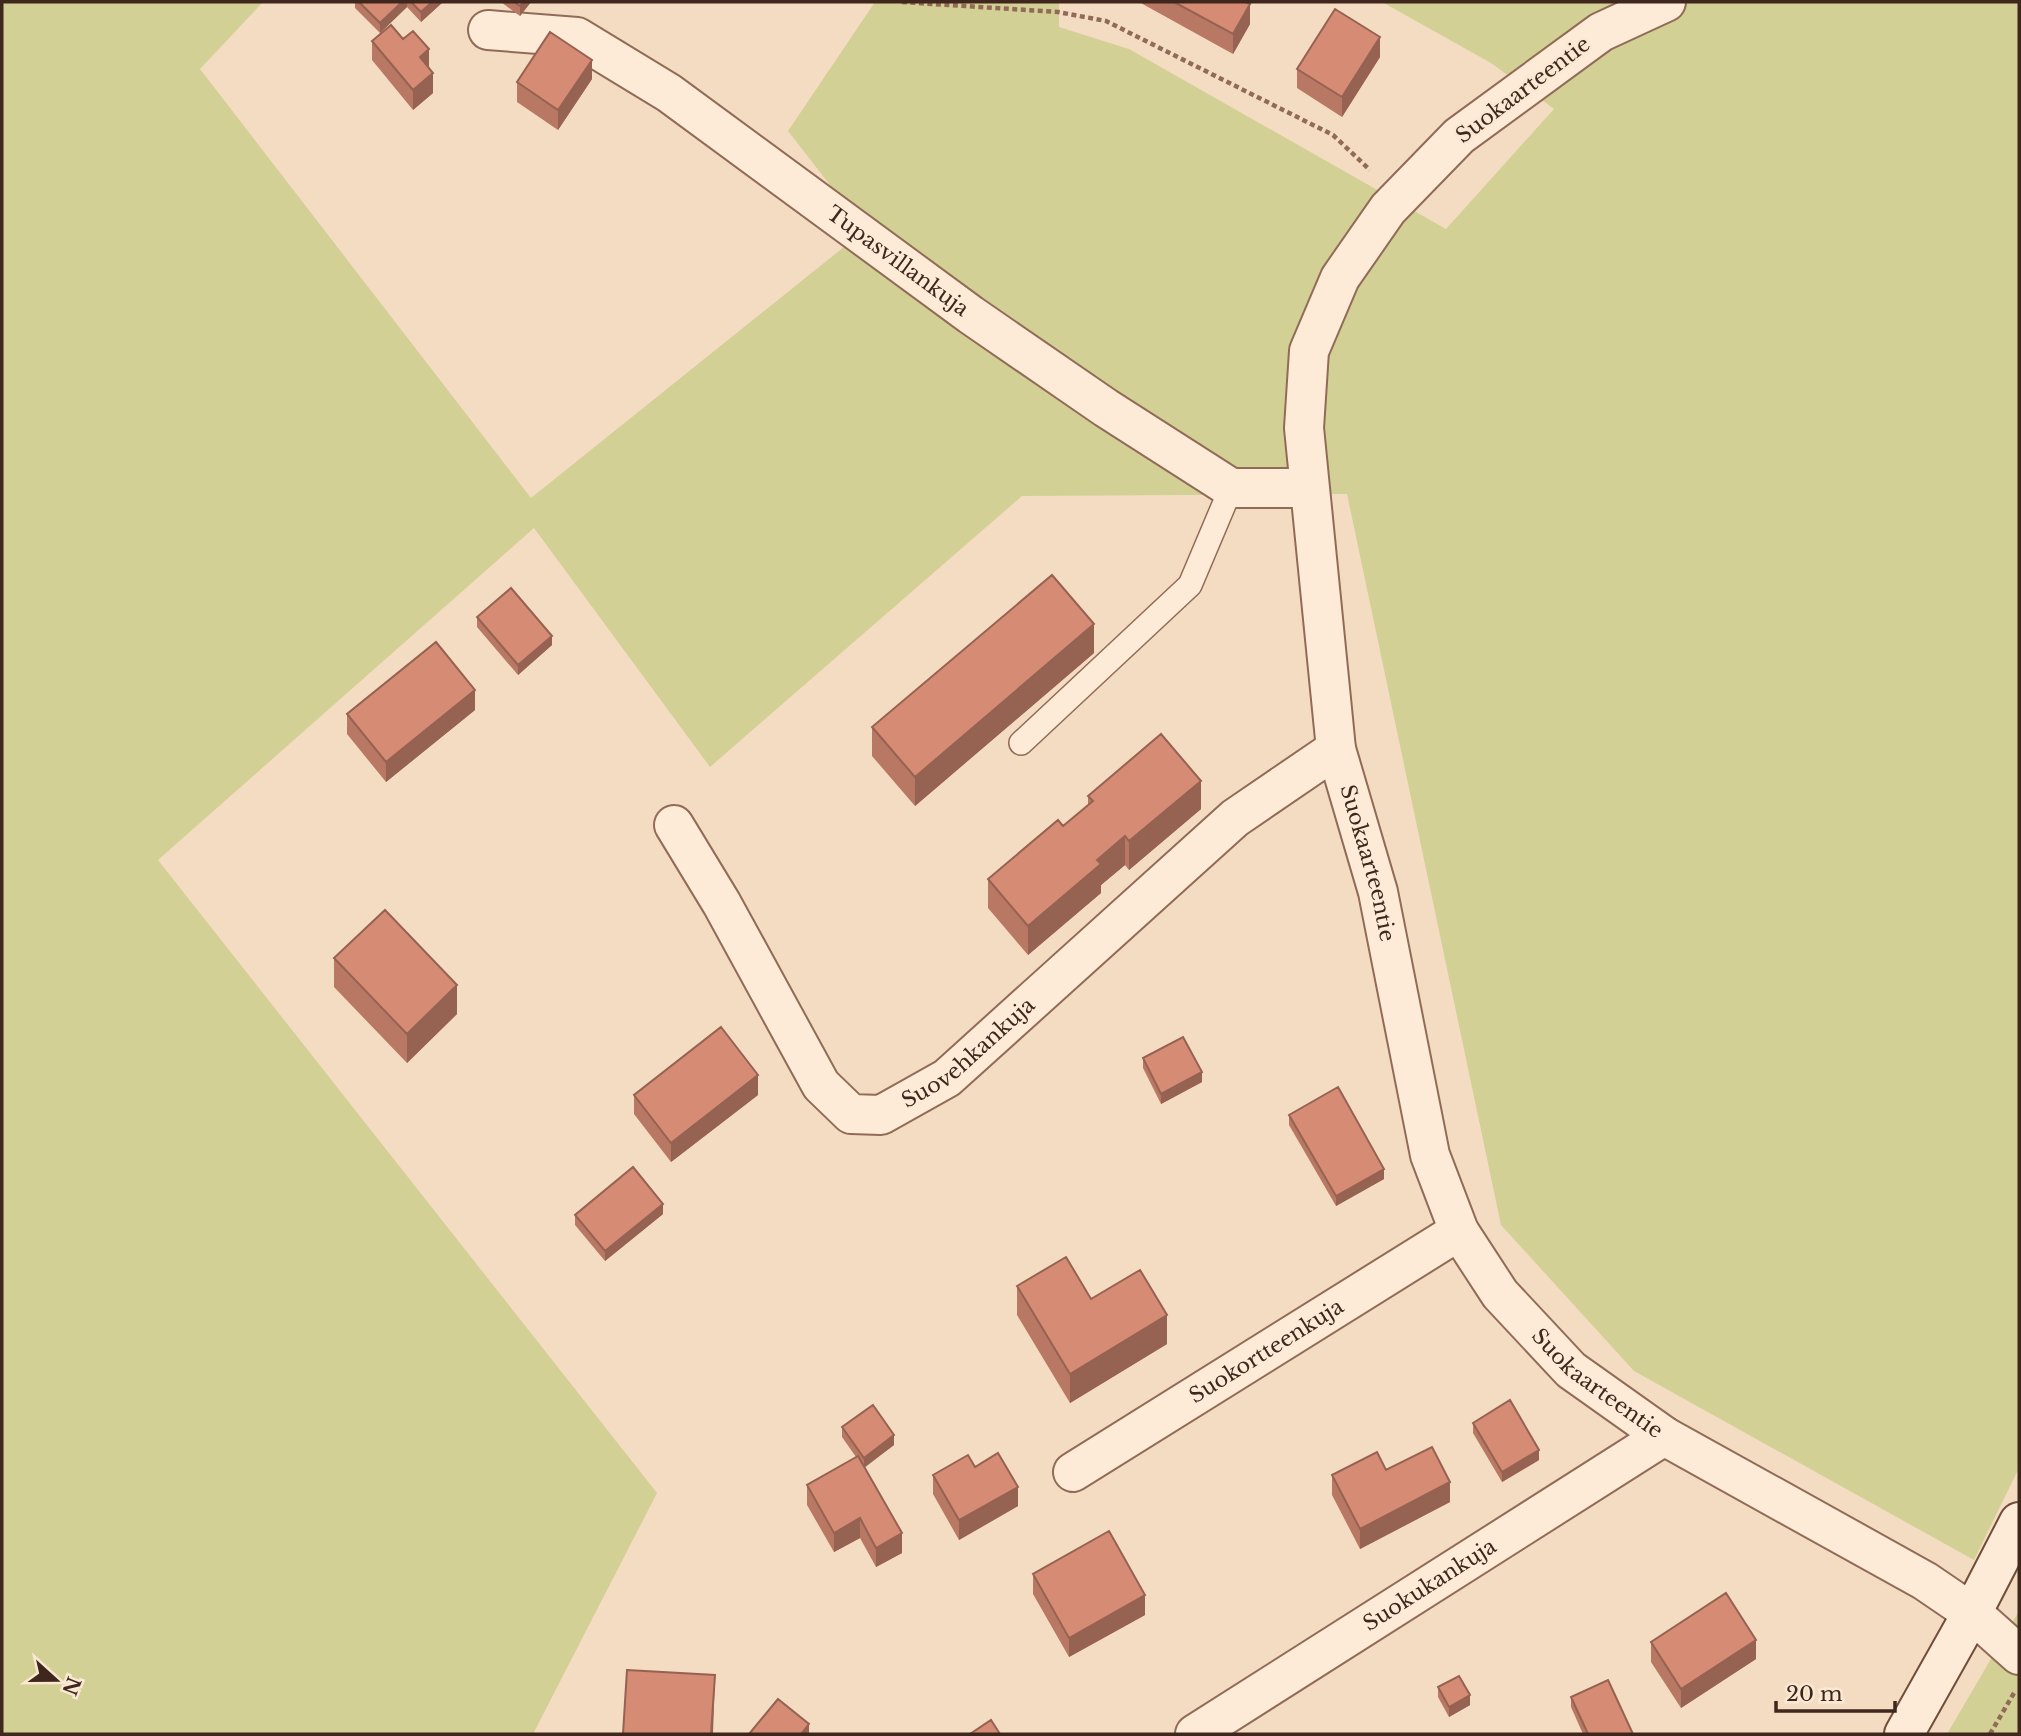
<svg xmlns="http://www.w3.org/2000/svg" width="2021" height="1736" viewBox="0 0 2021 1736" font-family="'Libre Baskerville',serif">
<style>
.green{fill:#d3d095}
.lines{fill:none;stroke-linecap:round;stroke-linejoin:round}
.lane-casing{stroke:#916b57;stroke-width:26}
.street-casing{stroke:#916b57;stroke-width:42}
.secondary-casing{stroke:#724c3a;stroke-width:42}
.path{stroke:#916b57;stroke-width:4.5;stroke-dasharray:5 3.5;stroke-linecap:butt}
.lane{stroke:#fdebd7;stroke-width:23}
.street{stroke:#fdebd7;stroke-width:38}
.secondary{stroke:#fdebd7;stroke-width:38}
.wall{fill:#b87864}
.shaded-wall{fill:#966251}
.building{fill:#d68c74;stroke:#966251;stroke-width:2}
.labels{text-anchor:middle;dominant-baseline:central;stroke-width:5;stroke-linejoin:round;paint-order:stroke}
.street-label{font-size:21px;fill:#3f271d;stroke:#fae8d3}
</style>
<rect width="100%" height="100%" fill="#f4dcc3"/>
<path class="green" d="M2 2H263L200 69 531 498 865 230 788 131 875 2H1059V27L1129 49 1446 229 1554 109 1491 63 1382 2H2019V1468L1974 1560 1634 1371 1501 1225 1347 494 1022 496 710 767 534 528 158 860 657 1493 533 1734H2Z
M2019 1611V1734H1947Z"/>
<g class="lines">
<g class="lane-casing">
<path id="lane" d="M1021 743 1190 585 1231 488"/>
</g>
<g class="street-casing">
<g id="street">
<path id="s1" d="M1666 2 1601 32 1459 136 1388 209 1340 278 1309 351 1304 428 1336 749 1378 892 1430 1155 1459 1231 1500 1294 1571 1370 1664 1436 1925 1581 1972 1613 2019 1655"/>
<path id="s2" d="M488 30 577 37 669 93 971 315 1106 408 1231 488H1308"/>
<path id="s3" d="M674 825 722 904 821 1085 851 1114 881 1115 947 1078 1235 818 1336 749"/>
<path id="s4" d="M1073 1472 1459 1231"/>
<path id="s5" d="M1195 1734 1664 1436"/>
</g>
</g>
<g class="secondary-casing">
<path id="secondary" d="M1904 1734 1972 1613 2019 1522"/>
</g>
<path class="path" d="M902 2 1058 12 1106 21 1333 135 1370 170
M1990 1734 2014 1693"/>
<use href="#lane" class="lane"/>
<use href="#street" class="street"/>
<use href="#secondary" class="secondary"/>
</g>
<path class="wall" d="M355 2H443L421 22 407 7 380 33 355 8Z
M501 2H531L520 16Z
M1139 2H1245L1250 24 1233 54Z
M372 41 429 68 433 93 413 110 372 60Z
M1380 57 1342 117 1297 88V69Z
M592 79 558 130 517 102V82Z
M477 617 552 645 518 675 477 627Z
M1094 653 915 806 872 756V727Z
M475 710 386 782 347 734V714Z
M1088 796 1201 809 1129 870 1125 865 1101 885V893L1028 955 988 908V879L1063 826 1088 806Z
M334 958 457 1014 407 1063 334 987Z
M1143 1058 1202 1082 1161 1104 1143 1068Z
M634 1095H758L671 1162 634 1114Z
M1289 1115 1384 1179 1336 1206 1289 1125Z
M663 1214 605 1261 575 1225V1215Z
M1017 1286 1167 1344 1070 1403 1017 1315Z
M1473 1423 1539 1460 1502 1482 1473 1433Z
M842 1427 894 1445 864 1467 902 1553 876 1567 860 1538 834 1552 807 1505V1485L856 1457 842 1437Z
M975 1467 1018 1506 959 1540 933 1494V1475Z
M1386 1470 1450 1502 1360 1549 1332 1495V1475Z
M1033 1574 1145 1615 1069 1657 1033 1594Z
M1651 1642 1756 1659 1681 1708 1651 1662Z
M1438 1687 1470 1705 1449 1717 1438 1697Z
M1571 1697 1633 1734H1583L1571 1707Z"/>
<path class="shaded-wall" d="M402 2H407V7L380 33V23Z
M432 2H443L421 22V12Z
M523 2H531L520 16V6Z
M1250 4V24L1233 54V34Z
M1380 37V57L1342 117V97Z
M429 49V69L420 57Z
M592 60V79L558 130V110Z
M433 73V93L413 110V90Z
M1094 624V653L915 806V777Z
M552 636V645L518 675V665Z
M475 690V710L386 782V762Z
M1201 781V809L1129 870V841Z
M1125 836V865L1101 885V893L1028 955V926L1097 860Z
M457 985V1014L407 1063V1034Z
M1202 1072V1082L1161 1104V1094Z
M758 1075V1095L671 1162V1143Z
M1384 1169V1179L1336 1206V1196Z
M663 1204V1214L605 1261V1251Z
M1167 1315V1344L1070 1403V1374Z
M894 1435V1445L864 1468V1458Z
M1539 1450V1460L1502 1482V1472Z
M1450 1482V1502L1360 1549V1529Z
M1018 1487V1506L959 1540V1520Z
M860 1518V1538L834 1552V1533Z
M902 1533V1553L876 1567V1548Z
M1145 1595V1615L1069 1657V1638Z
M1756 1640V1659L1681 1708V1689Z
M715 1675 713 1734H711Z
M1470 1695V1705L1449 1717V1707Z
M809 1724V1734H801Z"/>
<path class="building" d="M359 2H402L380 23Z
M411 2H432L421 12Z
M514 2H523L520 6Z
M1174 2H1245L1250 4 1233 34Z
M1335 9 1380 37 1342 97 1297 69Z
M391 25 403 39 413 31 429 49 420 57 433 73 413 90 372 41Z
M550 32 592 60 558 110 517 82Z
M1052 575 1094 624 915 777 872 727Z
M511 588 552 636 518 665 477 617Z
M436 642 475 690 386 762 347 714Z
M1161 734 1201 781 1129 841 1125 836 1097 860 1101 864 1028 926 988 879 1058 820 1063 826 1093 801 1088 796Z
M385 910 457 985 407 1034 334 958Z
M721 1027 758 1075 671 1143 634 1095Z
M1183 1037 1202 1072 1161 1094 1143 1058Z
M1338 1087 1384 1169 1336 1196 1289 1115Z
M633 1167 663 1204 605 1251 575 1215Z
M1066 1257 1091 1299 1140 1270 1167 1315 1070 1374 1017 1286Z
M1510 1400 1539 1450 1502 1472 1473 1423Z
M873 1405 894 1435 864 1458 842 1427Z
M1432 1447 1450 1482 1360 1529 1332 1475 1377 1452 1386 1470Z
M998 1453 1018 1487 959 1520 933 1475 968 1455 975 1467Z
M858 1456 902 1533 876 1548 860 1518 834 1533 807 1485Z
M1109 1531 1145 1595 1069 1638 1033 1574Z
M1726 1593 1756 1640 1681 1689 1651 1642Z
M627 1670 715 1675 711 1734H623Z
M1459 1676 1470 1695 1449 1707 1438 1687Z
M1608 1680 1633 1734H1588L1571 1697Z
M778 1699 809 1724 801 1734H749Z
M991 1720 1000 1734H970Z"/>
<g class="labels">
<g class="street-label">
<text transform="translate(1523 90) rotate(-37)">Suokaarteentie</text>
<text stroke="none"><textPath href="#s2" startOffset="481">Tupasvillankuja</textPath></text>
<text stroke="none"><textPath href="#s1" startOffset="1031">Suokaarteentie</textPath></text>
<text stroke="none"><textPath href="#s3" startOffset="478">Suovehkankuja</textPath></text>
<text stroke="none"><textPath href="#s4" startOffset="228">Suokortteenkuja</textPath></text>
<text stroke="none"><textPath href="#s1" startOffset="1619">Suokaarteentie</textPath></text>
<text stroke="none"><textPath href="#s5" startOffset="278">Suokukankuja</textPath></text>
</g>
</g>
<rect width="2021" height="1736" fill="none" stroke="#3f271d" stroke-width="7"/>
<g transform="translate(56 1680) rotate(111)" stroke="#fae8d3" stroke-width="5" paint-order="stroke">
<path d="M0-5L12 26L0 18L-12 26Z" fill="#3f271d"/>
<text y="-10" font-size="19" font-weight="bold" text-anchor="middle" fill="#3f271d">N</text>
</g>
<path d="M1776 1701v10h119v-10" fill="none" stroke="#3f271d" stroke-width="3.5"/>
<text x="1786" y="1701" font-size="21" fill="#3f271d" stroke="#fae8d3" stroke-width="5" paint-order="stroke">20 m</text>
</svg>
